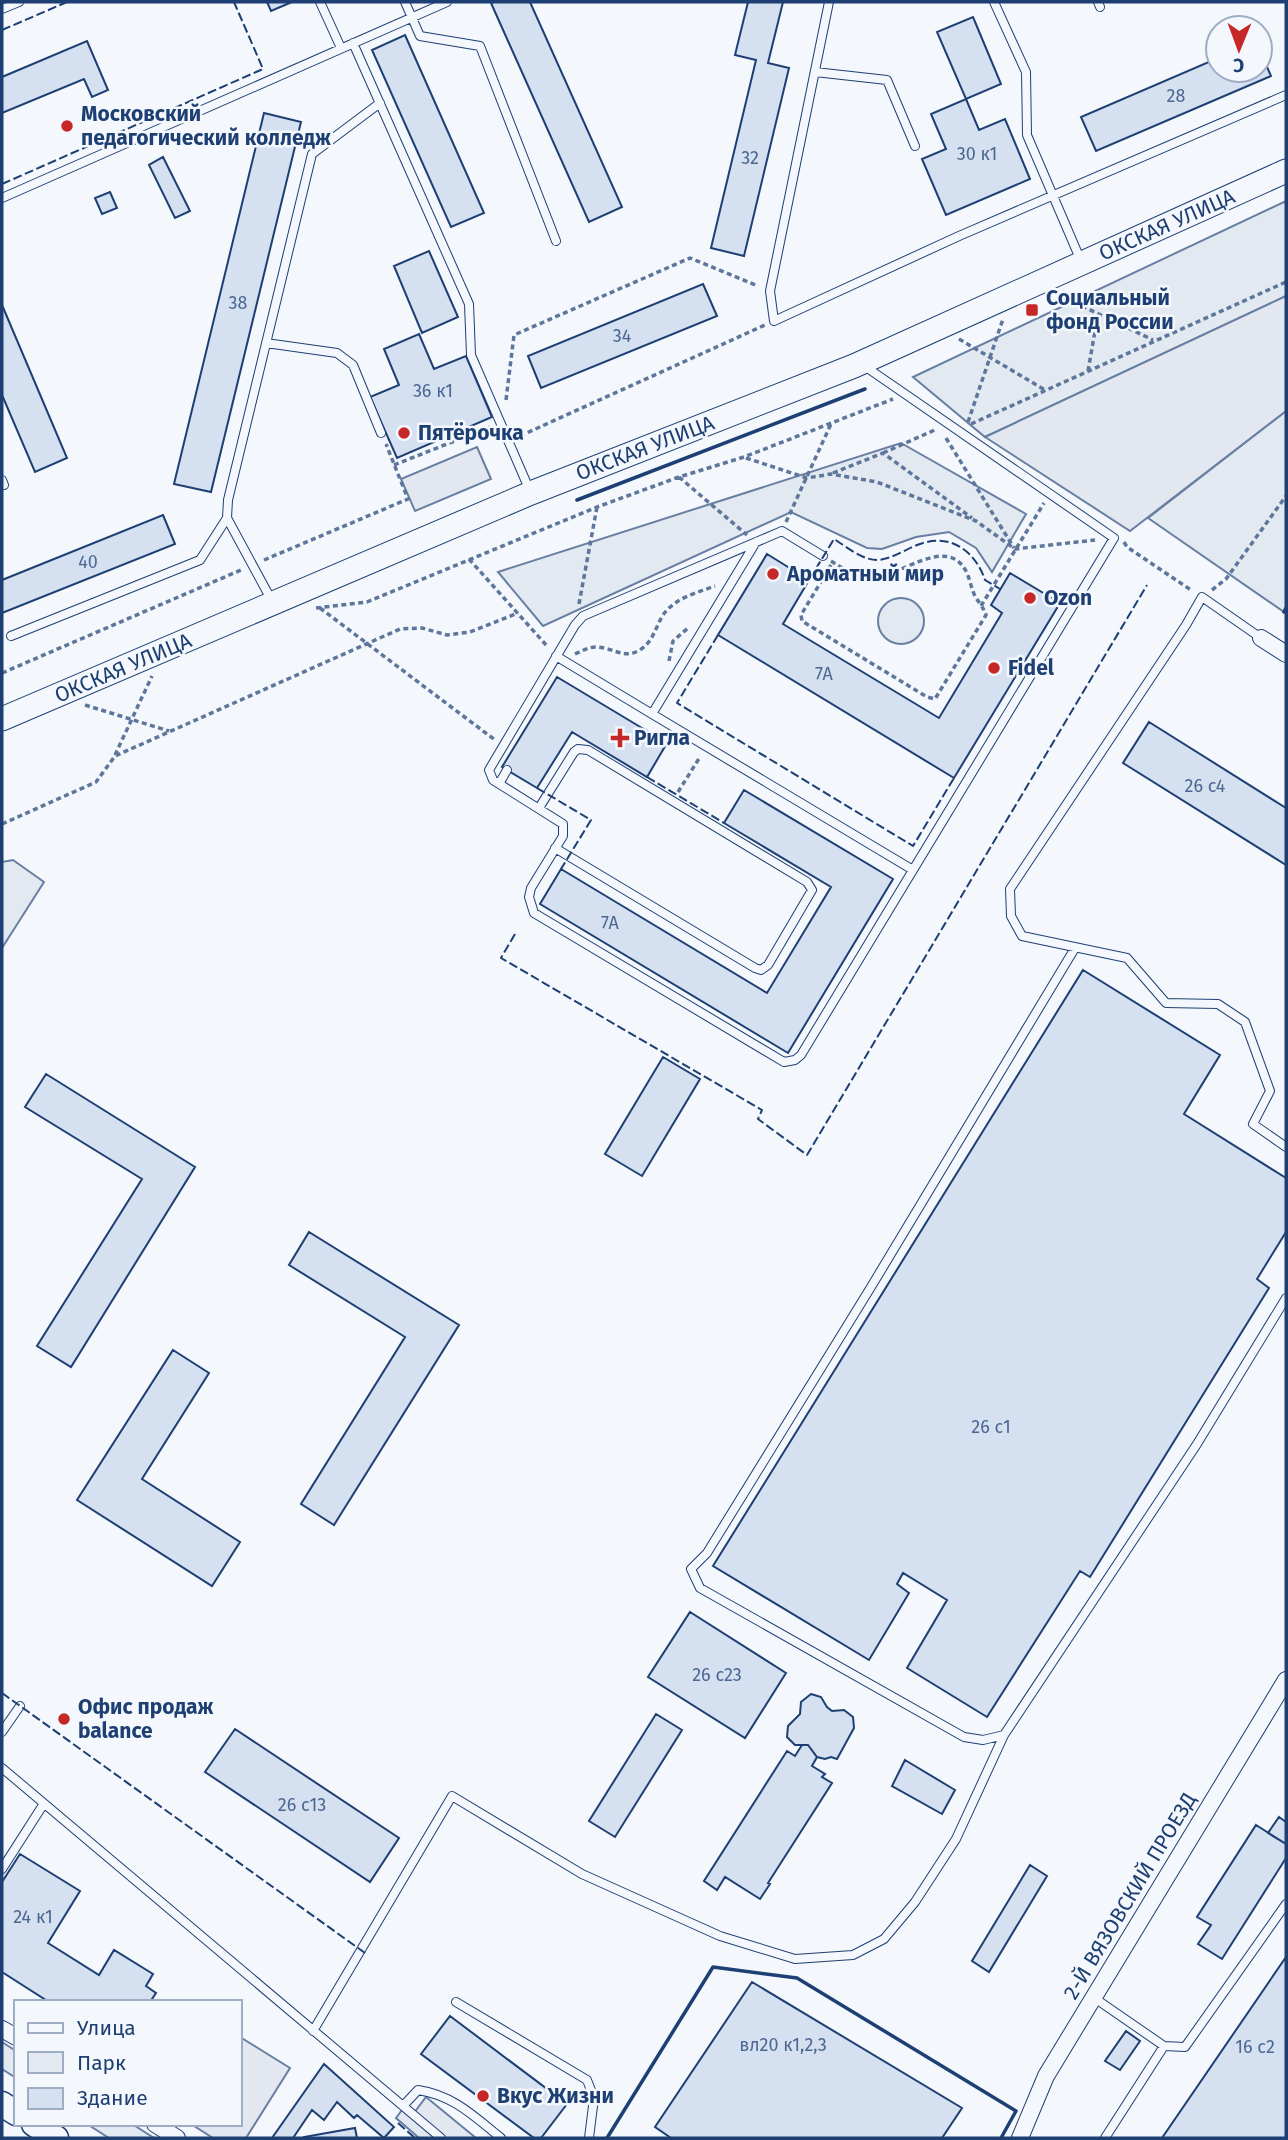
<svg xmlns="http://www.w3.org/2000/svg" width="1288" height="2140" viewBox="0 0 1288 2140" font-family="'Fira Sans',sans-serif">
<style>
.green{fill:#e3e9f0;stroke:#687fa3;stroke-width:2}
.parking{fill:#e3e8f0;stroke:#687fa3;stroke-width:2}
.building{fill:#d5e0f0;stroke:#1d3f73;stroke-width:2}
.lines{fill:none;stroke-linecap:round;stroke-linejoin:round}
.lane-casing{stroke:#1d3f73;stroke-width:10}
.street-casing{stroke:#1d3f73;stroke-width:18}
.secondary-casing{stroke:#1d3f73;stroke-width:25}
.primary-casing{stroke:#1d3f73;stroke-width:27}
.path{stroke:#5e769c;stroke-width:3.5;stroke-dasharray:5 3.5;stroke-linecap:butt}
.lane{stroke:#f4f7fb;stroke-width:8}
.street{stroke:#f4f7fb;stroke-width:16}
.secondary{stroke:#f4f7fb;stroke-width:23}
.primary{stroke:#f4f7fb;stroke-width:24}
.fence{stroke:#1d3f73;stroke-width:2;stroke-dasharray:9 3.5;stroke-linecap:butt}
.wall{stroke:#1d3f73;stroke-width:3.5}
.poi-dot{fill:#c62828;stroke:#f4f7fb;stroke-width:2.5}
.labels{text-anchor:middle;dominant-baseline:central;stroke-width:5;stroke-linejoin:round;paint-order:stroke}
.number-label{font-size:18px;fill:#4b6792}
.poi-label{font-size:21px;font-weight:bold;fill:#1d3f73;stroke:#f4f7fb;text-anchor:start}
.street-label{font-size:21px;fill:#1d3f73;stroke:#f4f7fb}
</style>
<rect width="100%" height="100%" fill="#f4f7fb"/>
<path class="green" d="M1286 201V296L985 437 913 377Z
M1286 411V608L1284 612 1148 518Z
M901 443 1026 514 992 572 976 548 949 532 916 537 882 549 867 548 791 512 543 626 498 572Z
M878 621a23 23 0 1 1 46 0a23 23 0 1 1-46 0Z
M13 860 44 882 2 948V862Z
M2 2042 16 2051V2078L2 2069Z
M87 2124H132L154 2138H109Z"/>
<path class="parking" d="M1286 296V411L1130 531 985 437Z
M477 447 491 479 415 511 401 479Z
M240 2037 290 2068 246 2138H213L191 2124H240Z
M426 2097 476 2138H445L414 2113Z
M402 2110 435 2138H419L396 2118Z"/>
<path class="building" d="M267 2H292L271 11Z
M494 2H530L622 207 589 222 491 3Z
M748 2H783L768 63 789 68 744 256 711 248 756 60 735 55Z
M973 17 1001 84 966 99 937 32Z
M405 35 484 213 451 227 372 50Z
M87 41 108 90 92 97 84 79 2 113V77Z
M1260 51 1271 76 1096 151 1081 117 1218 58V70H1260Z
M966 99 979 130 1005 119 1030 179 946 215 922 159 946 149 931 114Z
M264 113 301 122 211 492 174 484Z
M163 157 190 211 175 218 149 165Z
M110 192 117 208 102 214 95 198Z
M429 251 458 317 422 333 394 266Z
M703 284 717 316 541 388 528 356Z
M2 305 67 458 35 472 2 395Z
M419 334 434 369 466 356 492 417 397 458 370 397 399 385 384 349Z
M163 515 175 544 2 613V580Z
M767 554 809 580 783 624 939 718 1002 613 991 605 1010 573 1060 603 954 778 718 635Z
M557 677 667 743 647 777 572 732 537 788 502 767Z
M1149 722 1286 808V865L1123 763Z
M744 790 893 879 788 1053 540 904 561 869 767 993 831 887 724 823Z
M1083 970 1220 1055 1184 1114 1286 1178V1232L1257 1279 1269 1288 1090 1577 1080 1571 987 1717 907 1668 947 1600 903 1573 897 1584 909 1593 869 1660 713 1566Z
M663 1057 700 1079 642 1176 605 1154Z
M46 1074 195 1167 71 1367 37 1346 142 1179 25 1107Z
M309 1232 459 1325 334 1525 301 1504 405 1337 289 1265Z
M173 1350 209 1373 142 1479 240 1542 212 1586 77 1500Z
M690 1612 786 1673 745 1738 648 1677Z
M811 1694 821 1697 827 1707 832 1711 844 1710 853 1717 854 1728 837 1759 831 1757 825 1759 817 1757 808 1745H795L787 1737 788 1726 800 1714 801 1702Z
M656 1714 682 1730 615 1837 589 1821Z
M235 1729 399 1838 370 1882 205 1772Z
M802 1745H808L817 1757 812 1766 825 1774 822 1777 832 1783 768 1883 770 1884 760 1899 725 1877 717 1890 704 1881 787 1751 795 1756Z
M905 1760 955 1790 942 1814 892 1786Z
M1279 1817 1286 1822V1844L1268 1833Z
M1256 1825 1286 1844V1858L1222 1959 1198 1944 1211 1925 1197 1917Z
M20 1854 80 1891 48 1943 99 1975 114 1950 153 1974 146 1986 156 1993 150 2002H49L2 1972V1882Z
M1030 1865 1047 1876 989 1972 972 1961Z
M1286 1957V2138H1162Z
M752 1982 962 2108 942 2138H671L655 2127Z
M450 2016 567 2104 541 2138H534L421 2054Z
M1126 2031 1140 2041 1120 2070 1105 2061Z
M324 2064 394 2127 384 2138 357 2115 354 2118 337 2102 324 2120 312 2110 293 2138H272Z
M355 2128 357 2138H304V2137Z"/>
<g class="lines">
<g class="lane-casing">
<path id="lane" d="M320 2 341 48
M405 2 420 36 480 46 556 241
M829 2 770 291 774 321 959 236 1286 95
M994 2 1026 72 1027 135 1081 261
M1098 2 1100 7
M2 9 19 2
M353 43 469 304 471 355 530 491
M815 72 887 80 915 146
M2 198 447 2
M266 343 337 353 353 365 381 433
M2 480 4 485
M823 556 782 531 583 616 575 625 489 770 493 780 563 824V836L531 888 529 897 534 913 784 1062 795 1060 801 1055 1114 538 863 365
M272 601 227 518 228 500 312 154 380 103
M11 636 200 560 227 518
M1261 638 1202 597 1186 625 1010 889 1011 916 1022 936 1127 958 1166 1003 1218 1004 1245 1022 1270 1091 1253 1124 1286 1147
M556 656 652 714 756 542
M652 714 913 870
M499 784 507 770
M539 808 574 752 578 749 588 750 807 882 812 890 768 965 761 970 755 968 555 848
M1075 948 871 1287 707 1553 691 1569 700 1588 964 1737 983 1740 1004 1735 1197 1444 1286 1298
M2 1732 20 1706
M2 1768 441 2138
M2 1869 43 1805
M1093 1997 1164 2046 1185 2047 1286 1904
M456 2002 587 2080 594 2098 589 2138
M313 2031 452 1796 582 1874 720 1936 795 1959 853 1955 884 1939 915 1902 956 1839 1004 1735
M403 2106 418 2090C453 2095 475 2117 501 2138
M1105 2138 1164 2046"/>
</g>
<g class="street-casing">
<path id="street" d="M1261 638 1286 654
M2 2029 16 2037
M155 2124 177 2138
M1020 2138 1046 2076 1286 1680"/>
</g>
<g class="secondary-casing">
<path id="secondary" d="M2 719 531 493 854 366 1286 171"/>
</g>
<g class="primary-casing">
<path id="primary" d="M2 2104 16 2113
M34 2124 56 2138"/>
</g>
<path class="path" d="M1059 295 1153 340
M959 339 1045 390
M1088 371 1098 314
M506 400 514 335 690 258 758 286
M968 422 1003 319
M971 424 1286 282
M520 436 765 325
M946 438 1014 548
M883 453 937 429
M746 458 807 478 831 474 877 482 976 521 1015 549 1095 540
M394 465 490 427
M833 473 883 453 972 518
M679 477 747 535
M786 522 831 424
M1124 542 1127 547 1191 590
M469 559 547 646
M264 560 408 499 386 444
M831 561C844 569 856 578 871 578 899 578 946 534 966 571 970 579 971 588 975 596 979 603 984 608 986 615L935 699 927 697 802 621 801 615 831 565
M1212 590 1226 579 1286 496
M579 604 597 507
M981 606 1044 503
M316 608 367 602 597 507 679 477 744 457 893 399
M320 608 495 740
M575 654C582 651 589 647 596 647 612 647 623 659 638 651 653 643 655 628 663 615 675 598 696 593 715 586
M669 661 673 641 688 628
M2 673 241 570
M85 705 169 731
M115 755 152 676
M678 792 700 757
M2 824 96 782 115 756 400 629 422 628 447 635 470 632 518 613"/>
<use href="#lane" class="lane"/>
<use href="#street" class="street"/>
<use href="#secondary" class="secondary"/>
<use href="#primary" class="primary"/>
<path class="fence" d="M2 30 67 2
M2 184 263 69 234 2
M809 580 834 539C847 547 862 560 877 560 894 559 908 547 923 543 953 534 976 553 985 580L1000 589
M718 635 677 703 913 846 954 778
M647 777 724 823
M537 788 591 820 561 869
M515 934 501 958 762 1110 758 1119 807 1155 1147 585
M2 1693 365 1953
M398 2123 415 2138"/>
<path class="wall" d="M577 500 865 389
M1284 612 1286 608
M607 2138 713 1967 797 1978 1016 2111 1001 2138"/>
</g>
<g class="poi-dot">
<circle cx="67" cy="126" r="7"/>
<rect x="1025" y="303" width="14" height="14" rx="3.5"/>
<circle cx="404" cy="433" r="7"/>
<circle cx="773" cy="574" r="7"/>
<circle cx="1030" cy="598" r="7"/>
<circle cx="994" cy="668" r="7"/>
<path d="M616.5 727.5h7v7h7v7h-7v7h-7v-7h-7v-7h7z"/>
<circle cx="64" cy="1719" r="7"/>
<circle cx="483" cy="2096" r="7"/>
</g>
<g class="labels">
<g class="number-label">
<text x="1176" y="96">28</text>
<text x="977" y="154">30 к1</text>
<text x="750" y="158">32</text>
<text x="238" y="303">38</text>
<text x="622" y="336">34</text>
<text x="433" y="391">36 к1</text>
<text x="88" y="562">40</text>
<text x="824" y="674">7А</text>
<text x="1205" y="786">26 с4</text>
<text x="610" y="923">7А</text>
<text x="991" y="1427">26 с1</text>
<text x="717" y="1675">26 с23</text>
<text x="302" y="1805">26 с13</text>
<text x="33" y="1917">24 к1</text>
<text x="783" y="2045">вл20 к1,2,3</text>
<text x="1255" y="2047">16 c2</text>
</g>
<g class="poi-label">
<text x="81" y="114">Московский<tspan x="81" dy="24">педагогический колледж</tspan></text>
<text x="1046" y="298">Социальный<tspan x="1046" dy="24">фонд России</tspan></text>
<text x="418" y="433">Пятёрочка</text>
<text x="787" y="574">Ароматный мир</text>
<text x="1044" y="598">Ozon</text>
<text x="1008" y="668">Fidel</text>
<text x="634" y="738">Ригла</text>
<text x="78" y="1707">Офис продаж<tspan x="78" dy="24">balance</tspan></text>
<text x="497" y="2096">Вкус Жизни</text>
</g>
<g class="street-label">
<text transform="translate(1167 225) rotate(-24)">ОКСКАЯ УЛИЦА</text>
<text transform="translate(645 448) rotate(-21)">ОКСКАЯ УЛИЦА</text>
<text transform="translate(123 668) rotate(-23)">ОКСКАЯ УЛИЦА</text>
<text transform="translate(1130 1896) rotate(-59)">2-Й ВЯЗОВСКИЙ ПРОЕЗД</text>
</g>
</g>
<rect width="1288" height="2140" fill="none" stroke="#1d3f73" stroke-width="7"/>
<rect x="14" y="2000" width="228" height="126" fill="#f4f7fb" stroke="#9eadc5" stroke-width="2"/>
<rect x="28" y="2023" width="35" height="10" fill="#f4f7fb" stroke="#9eadc5" stroke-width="2"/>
<text x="77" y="2035" font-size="21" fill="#1d3f73">Улица</text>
<rect x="28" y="2052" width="35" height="21" fill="#e3e9f0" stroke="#9eadc5" stroke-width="2"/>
<text x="77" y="2070" font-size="21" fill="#1d3f73">Парк</text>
<rect x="28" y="2088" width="35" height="21" fill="#d5e0f0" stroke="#9eadc5" stroke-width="2"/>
<text x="77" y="2105" font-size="21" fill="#1d3f73">Здание</text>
<g transform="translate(1239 49) rotate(181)"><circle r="33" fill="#f4f7fb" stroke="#9eadc5" stroke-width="2"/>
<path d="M0-5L12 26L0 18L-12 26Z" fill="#c62828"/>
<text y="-10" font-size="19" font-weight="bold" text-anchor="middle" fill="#1d3f73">С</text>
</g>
</svg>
